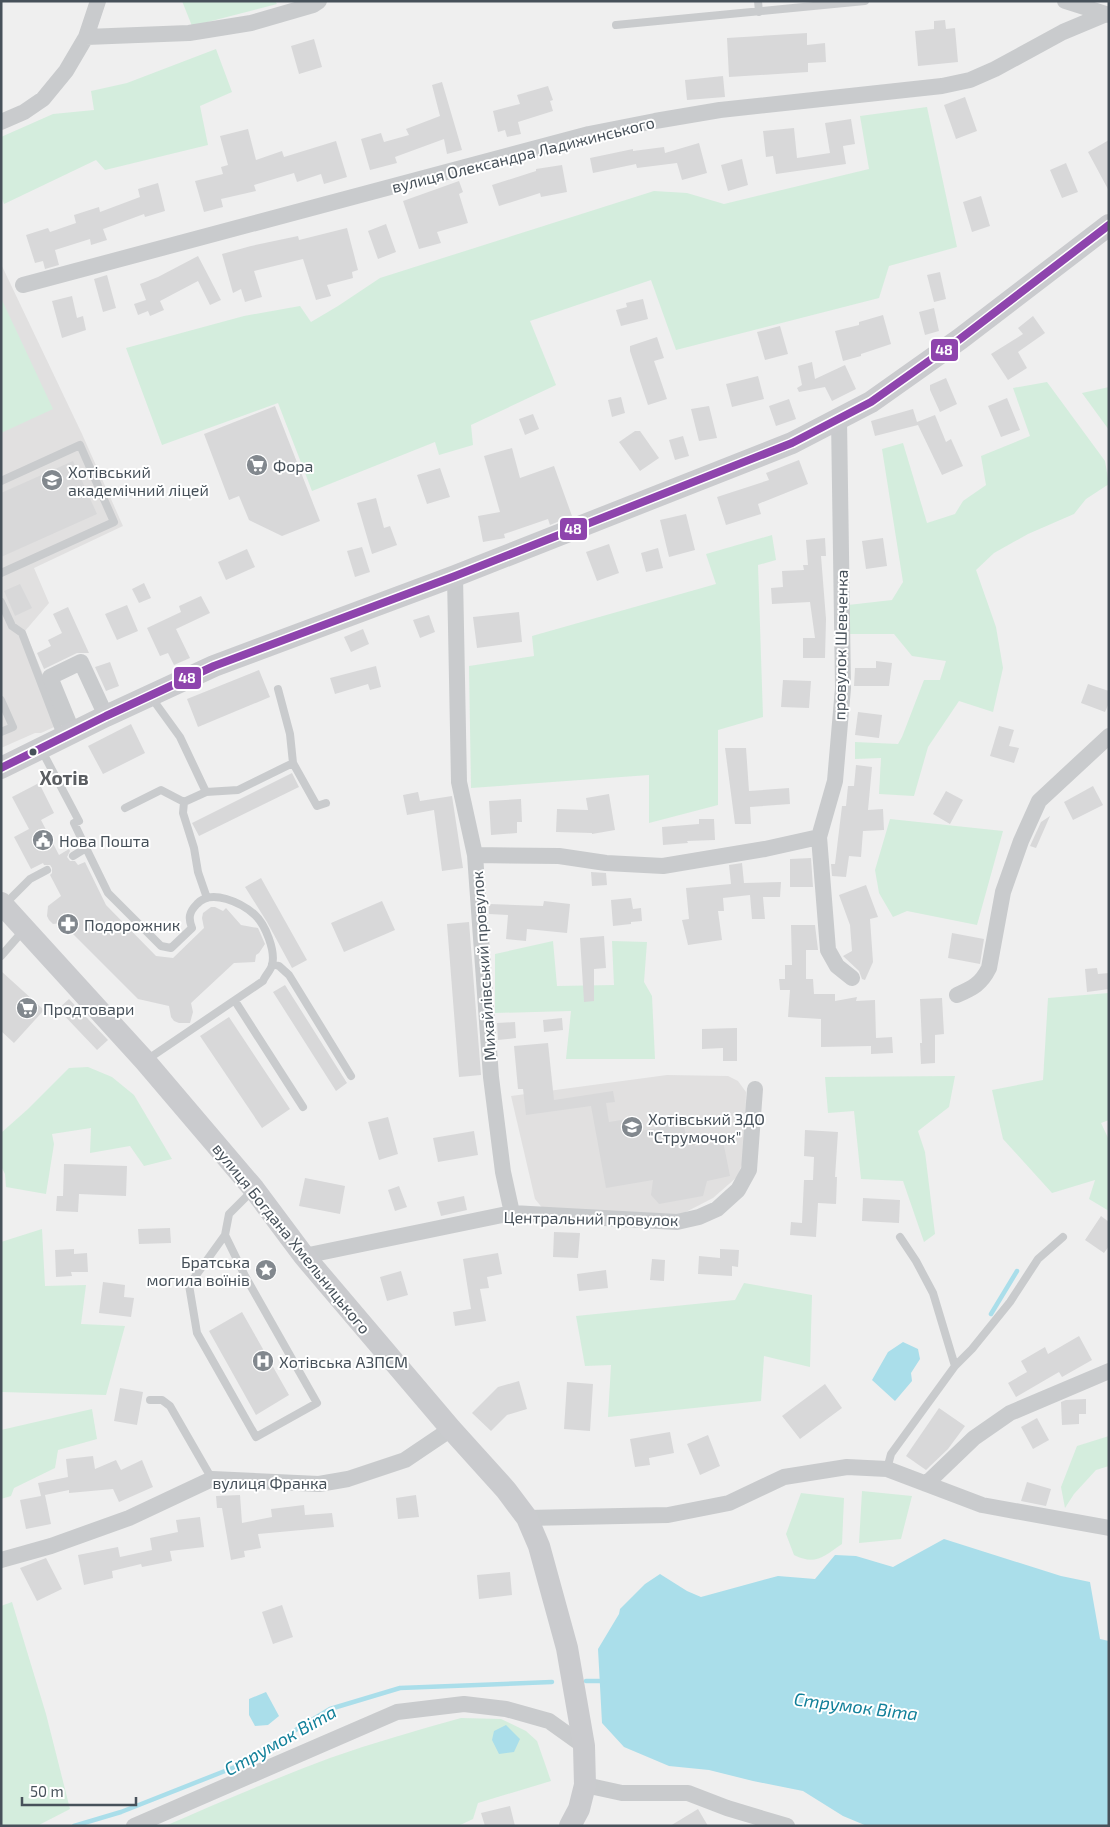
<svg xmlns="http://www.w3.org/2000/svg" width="1110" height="1827" viewBox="0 0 1110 1827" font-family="'Exo 2',sans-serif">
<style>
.education{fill:#e1e0e0}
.green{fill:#d4eddd}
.water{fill:#aadeea}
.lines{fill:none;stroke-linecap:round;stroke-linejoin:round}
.stream{stroke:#aadeea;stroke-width:4.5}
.building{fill:#d8d8d9}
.lane{stroke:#c9cbcd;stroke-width:8}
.street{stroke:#c9cbcd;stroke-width:16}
.secondary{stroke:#cacbce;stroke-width:22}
.bus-1-casing{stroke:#fff;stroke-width:11}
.bus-1{stroke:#8e44ad;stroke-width:8}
.bus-dot{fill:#47515a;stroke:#fff;stroke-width:2}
.labels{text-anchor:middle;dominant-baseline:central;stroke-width:4;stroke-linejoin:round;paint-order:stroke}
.street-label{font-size:16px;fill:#47515a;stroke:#fff}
.poi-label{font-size:16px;fill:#47515a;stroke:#fff;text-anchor:start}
.water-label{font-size:18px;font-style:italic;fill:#12809a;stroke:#fff}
.quarter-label{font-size:19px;font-weight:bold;fill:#5b5e62;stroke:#fff}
.line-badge{stroke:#fff;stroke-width:2}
.badge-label{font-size:14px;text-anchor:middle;font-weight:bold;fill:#fff}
</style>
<rect width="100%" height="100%" fill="#efefef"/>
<path class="education" d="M1 264 82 434 123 526 34 568 49 603 25 631 63 723 41 733H35L1 748Z
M667 1075 728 1076 738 1081 746 1092 745 1157 737 1177 713 1198 680 1215 544 1210 535 1199 511 1096Z"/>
<path class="green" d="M182 1H275L277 4 192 26Z
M216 49 232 92 200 106 208 145 105 170 96 160 4 204 1 196V137L53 114 94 110 91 91 127 83Z
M927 107 957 247 889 266 879 298 676 350 651 280 530 321 556 385 471 425 473 445 439 455 435 442 312 491 278 403 162 445 126 348 244 316 300 306 311 322 338 306 380 278 654 191 687 193 724 204 869 169 860 116Z
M1 298 53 409 1 433Z
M1047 382 1105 461 1109 484 1086 499 1074 514 1028 534 994 553 976 570 996 627 1003 668 993 712 959 701 928 747 914 796 879 794 881 758 855 759V742L898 744 902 737 924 680H940L946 661 912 656 894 634H848V605L892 600 903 582 882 449 903 443 927 523 955 514 963 501 986 485 981 456 1030 436 1013 388Z
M1109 387V430L1082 393Z
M772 535 776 560 758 565 763 717 718 730V805L649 823V775L471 788 469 666 534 656 532 636 716 584 706 554Z
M890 819 1003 831 977 925 907 911 893 917 879 893 875 870Z
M553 941 557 986 614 985 612 941 647 942 644 982 652 996 655 1059H566L571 1011 495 1013V954Z
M1109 993V1120L1101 1123 1109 1140V1211L1089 1199 1095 1180 1052 1193 1003 1139 992 1090 1043 1080 1048 998Z
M88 1067 112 1077 134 1095 172 1159 144 1166 130 1146 90 1153 91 1128 52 1134 54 1144 46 1194 6 1187 5 1174 1 1166V1133L28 1109 69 1068Z
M955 1076 949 1107 918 1131 925 1152 935 1234 924 1242 903 1181 861 1179 854 1111 828 1113 825 1077Z
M42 1229 45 1286 86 1285 81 1324 125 1326 106 1395 1 1392V1242Z
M744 1283 812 1295 810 1367 764 1356 761 1401 608 1417 611 1365 585 1366 576 1316 735 1300Z
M92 1409 97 1439 58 1450 55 1468 14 1488 11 1496 1 1499V1430Z
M1109 1436V1466L1096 1470 1074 1494 1065 1508 1061 1487 1077 1446Z
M862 1491 912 1496 901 1539 859 1543Z
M801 1493 844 1498 842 1544C824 1556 816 1566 794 1555L786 1534Z
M12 1602 46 1714 70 1809 37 1826H1V1606Z
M461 1718 501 1719 526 1731 537 1741 551 1781 478 1803 473 1819 458 1826H165C220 1802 274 1779 330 1758 373 1743 417 1730 461 1718Z"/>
<path class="water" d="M903 1342 918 1349 920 1359 911 1373 912 1381 895 1401 872 1380 888 1352Z
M944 1539 1061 1576 1090 1582 1100 1639 1109 1641V1826H867L843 1816 803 1791 753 1781 709 1770 669 1766 624 1747 602 1723 598 1649 619 1614 620 1609 645 1584 660 1574 687 1591 701 1597 778 1576 815 1579 835 1555 856 1556 893 1567Z
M266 1692 279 1716 268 1725 255 1726 249 1715V1699Z
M506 1725 520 1739 514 1752 499 1754 492 1740 494 1731Z"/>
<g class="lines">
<path class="stream" d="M991 1314 1017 1271
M586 1681H604
M74 1826 121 1812 235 1767 330 1709 400 1688 552 1682"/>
</g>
<path class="building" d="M945 20 946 29 955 28 958 62 918 66 915 31 934 29V21Z
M807 33V45L825 43 826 62 808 63V72L729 77 727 38Z
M314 39 322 67 299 74 291 46Z
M723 76 725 97 687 100 685 80Z
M442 82 462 150 447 154 444 139 395 157 397 163 370 170 361 139 381 133 384 142 409 135 406 129 440 116 432 85Z
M548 86 553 100 550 101 553 111 518 122 521 134 507 137 505 130 498 132 493 111 520 104 517 95Z
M965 97 977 131 956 139 944 105Z
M851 119 855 144 843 146 846 164 776 174 773 156 766 157 763 131 794 128 797 158 830 153 825 123Z
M248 129 256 160 282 151 284 157 336 141 347 177 324 184 321 174 297 182 294 173 254 185 256 191 221 199 223 207 204 212 195 181 223 174 221 167 228 165 220 136Z
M1109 140V191L1088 152Z
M699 143 707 173 682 180 677 163 637 168 636 164 593 173 590 158 633 149V151L664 147 665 153Z
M742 159 748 185 728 191 721 165Z
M1066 163 1078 192 1062 198 1050 170Z
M562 165 567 192 541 197 540 193 499 206 492 185 536 171V169Z
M459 181 463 192 459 194 468 223 437 232 441 243 419 249 403 201Z
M158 183 165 211 145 217 144 214 106 228 103 229 107 240 91 245 90 239 55 250 59 265 45 269 43 261 35 263 26 235 48 228 50 232 76 223 74 215 99 207 100 212 140 197 138 189Z
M981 196 990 226 972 232 963 202Z
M386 224 396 252 378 259 368 231Z
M347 228 358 270 352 272 353 278 327 285 331 296 316 300 303 259 254 271 262 297 245 302 241 289 233 293 222 254 251 246 298 236 299 240Z
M198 256 221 300 210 305 198 281 160 301 164 310 150 316 148 311 138 315 134 304 146 300 140 284 158 277Z
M940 272 946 299 934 302 927 275Z
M107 275 116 308 103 312 94 279Z
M72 296 77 318 83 316 86 330 62 338 52 301Z
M643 299 648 319 621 326 616 310 627 307 626 303Z
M934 308 939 331 925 335 919 312Z
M883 315 891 344 861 354V356L843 361 835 331 859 325V322Z
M1033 316 1045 333 1018 352 1027 368 1008 380 991 354 1023 334 1018 328Z
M780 326 788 354 765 360 757 332Z
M657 337 664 358 654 361 667 399 648 405 630 351V346Z
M812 362 815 379 845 365 856 389 832 401 825 387 799 392 797 388 802 385 798 366Z
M758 376 764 399 732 407 726 384Z
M946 378 957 404 940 412 930 390V385Z
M621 397 625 413 612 417 608 400Z
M1007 398 1020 430 1001 437 988 406Z
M789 399 796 419 776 426 769 406Z
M275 406 320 521 282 536 249 520 239 496 229 500 204 434Z
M709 406 717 438 699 441 691 409Z
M913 409 917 422 935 415 946 442 951 439 963 466 942 475 918 425 875 436 871 421Z
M533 414 539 429 525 435 519 419Z
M635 431H640L659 458 640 471 619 442Z
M683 436 689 456 675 460 669 440Z
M512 448 520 478 554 466 572 516 550 525 548 519 504 534 505 538 483 542 478 516 500 512 484 456Z
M799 460 808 484 758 504 761 514 726 525 717 497 769 480 766 473Z
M73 461 97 514 1 557V493Z
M440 468 450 497 427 504 417 475Z
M376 498 384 528 390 526 397 545 372 554 357 503Z
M686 514 695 550 669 557 660 520Z
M825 538 826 556H821L826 619 825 658H803V638H815L810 602 772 604 771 588 783 587 782 571 804 570 803 565H808L806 540Z
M883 538 887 566 866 569 862 541Z
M609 544 619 573 597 581 586 552Z
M362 547 370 572 355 577 347 551Z
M658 548 663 568 646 572 641 553Z
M247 549 255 567 226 580 218 562Z
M144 583 151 598 139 603 132 589Z
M20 584 32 608 15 616 4 591Z
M201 596 210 613 176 629 190 658 174 665 168 653 160 656 147 628 181 612 179 606Z
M127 605 138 631 117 640 105 614Z
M68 607 89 653H77L44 669 37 653 51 646 48 640 62 633 53 614Z
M519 612 522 642 477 648 473 617Z
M429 615 435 632 420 638 413 620Z
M363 629 369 644 351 652 344 637Z
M876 661 892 663 889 686H854L855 668H876Z
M110 662 119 686 106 691 95 667Z
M376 666 381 687 370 690 368 684 335 694 330 678Z
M259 670 270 697 198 727 187 699Z
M783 680 811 681 809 708 781 707Z
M1088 684 1109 691V703L1105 712 1081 703Z
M858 712 882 715 879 738 855 735Z
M131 724 145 753 103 774 88 746Z
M999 726 1014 730 1009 746 1019 748 1014 763 990 756Z
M725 748H746L749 791 789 788 790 804 750 807 751 824H735Z
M856 765 872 767 868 810 883 809 884 830 863 831 861 857 849 856 846 877 832 876 831 864H835L842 806H846L848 786H854Z
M292 773 299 787 199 836 192 823Z
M39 783 54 813 41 820 59 855 69 849 70 851 67 857 70 861H75L78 865 85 862 106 905 156 956 173 958 204 928 202 918 203 913 211 907H215L223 911 226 908 241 925 258 928 265 944 259 953 256 955 255 962 234 963 191 1003 193 1012 190 1023H179L174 1021 171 1017 169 1006 138 999 62 923 53 924 49 920 47 916 48 906 61 896 50 875 52 873V868L50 865H44L43 863 31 869 14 837 29 829 12 797Z
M1093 786 1103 805 1073 820 1064 802Z
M946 791 963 800 950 824 933 814Z
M418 792 420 801 452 796 463 868 442 871 434 810 407 815 403 795Z
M609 794 615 830 592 834V833L556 832 557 809 588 810 586 798Z
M521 799 522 822H517V833L491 835 489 801Z
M1050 816 1036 848 1030 846 1041 822Z
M699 819H714L715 840 687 841 688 843 663 845 662 827 699 824Z
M811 858 813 887H790V859Z
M742 863 744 883 781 882 780 897H763L765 919H752L750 895 723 898 724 911H718L722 940 688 945 682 920 689 919 686 888 731 884 729 865Z
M591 872 606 873 607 885 592 886Z
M261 878 307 960 292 968 267 922 245 887Z
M866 885 878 917 870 919 873 962 865 980 862 979 859 971 843 956 852 951 850 925 839 895Z
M631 898 633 909 641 908 642 921 631 922V924L613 926 611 900Z
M382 901 395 930 344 952 331 923Z
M544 901 570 904 567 933 527 929 526 941 506 939 508 915 489 914V904L543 906Z
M469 922 481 1075 459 1077 447 924Z
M791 925H815L818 950H806V979H813L814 994H835V1001L857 997 856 1001 875 1000 876 1038 892 1037 893 1053 871 1054V1046L821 1047V1019L788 1017 790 990H780L779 979H785V965H792Z
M952 933 984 939 980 964 948 958Z
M604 936 606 968 594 969V1001L584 1002 580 938Z
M1097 968 1098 974 1109 973V989L1087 992 1085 969Z
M1 971 44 1010 14 1043 1 1031Z
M285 985 347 1083 336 1091 273 992Z
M942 998 944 1034 935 1035V1063L921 1064 920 1043H922L920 999Z
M69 999 108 1040 97 1050 58 1009Z
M229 1017 290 1109 262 1128 200 1036Z
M562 1018 563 1030 544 1032 543 1020Z
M515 1022 516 1038 498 1040 497 1023Z
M737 1028V1061H723V1048L702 1049V1029Z
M548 1043 554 1100 613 1091 615 1102 606 1103 609 1122 627 1119 630 1133 657 1128 656 1124 677 1120 678 1124 683 1123 686 1135 693 1133 695 1146 723 1141 730 1176 707 1181 703 1196 659 1204 651 1195 653 1180 606 1188 591 1106 526 1115 523 1089H518L514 1046Z
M388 1117 398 1154 379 1160 368 1122Z
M805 1130 838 1132 835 1177H837L836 1204 818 1203 816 1237 790 1235 791 1222 802 1223 804 1180H813L814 1157 804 1156Z
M474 1131 478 1155 438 1162 433 1138Z
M64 1164 127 1166 126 1196 79 1194 78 1212 56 1211 57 1196H63Z
M305 1178 345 1186 340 1214 299 1206Z
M399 1186 407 1207 395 1211 388 1190Z
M464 1196 467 1210 441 1216 437 1202Z
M863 1198 900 1200 899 1223 862 1221Z
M1101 1216 1109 1222V1246L1104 1253 1085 1240Z
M170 1228 171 1243 139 1244 138 1229Z
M554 1232 580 1233 578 1258 553 1257Z
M74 1249V1254L87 1253 88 1272H71L72 1276 56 1277 55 1250Z
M720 1249 739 1250 738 1267 732 1266V1276L698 1274 699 1256 720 1258Z
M498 1253 502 1274 487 1277 489 1288 480 1289 486 1321 455 1326 453 1312 471 1309 463 1259Z
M652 1259 665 1260 664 1281 650 1280Z
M606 1270 608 1288 579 1291 577 1274Z
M401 1271 408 1295 387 1301 380 1277Z
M103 1282 125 1285 124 1297 134 1298 131 1317 99 1313Z
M242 1312 289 1395 256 1415 209 1331Z
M1079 1336 1092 1360 1062 1377 1059 1372 1016 1397 1008 1383 1027 1372 1021 1361 1045 1347 1048 1354Z
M519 1381 527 1409 507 1415 491 1431 472 1413 498 1387Z
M567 1382 593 1384 590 1431 564 1429Z
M825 1384 842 1408 800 1439 782 1416Z
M120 1388 143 1392 137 1425 114 1421Z
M1086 1399V1414H1079V1424L1062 1425 1061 1402 1066 1400Z
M939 1408 965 1426 948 1449 926 1470 906 1456Z
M1037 1418 1049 1440 1033 1449 1021 1427Z
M670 1432 674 1453 649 1458 650 1465 635 1467 630 1439Z
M708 1435 720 1466 700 1475 687 1444Z
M93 1456 95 1469 116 1460 121 1470 142 1460 153 1487 119 1502 113 1489 69 1493V1490L45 1495 51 1524 26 1529 20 1500 41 1496 38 1483 68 1477 66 1459Z
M1027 1482 1051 1489 1046 1506 1021 1501Z
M240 1495 242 1523 272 1517 271 1509 304 1505 305 1515 332 1513 334 1527 258 1534 261 1548 244 1551 245 1557 231 1560 222 1508H217L216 1496Z
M416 1495 419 1517 398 1519 396 1498Z
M200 1517 204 1547 170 1551 172 1561 142 1567 141 1564 112 1571 113 1578 84 1585 78 1555 118 1547 120 1557 152 1550 150 1538 178 1532 176 1520Z
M46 1558 62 1589 37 1601 20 1568Z
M510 1572 512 1595 479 1599 477 1575Z
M282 1605 293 1637 273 1644 262 1612Z
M510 1806 515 1826H485L481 1813Z
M698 1809 708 1826H670Z"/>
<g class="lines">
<path class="lane" d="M758 1 759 12
M616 25 865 1
M1 481 80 445 114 522 1 573
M1 602 12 626 22 633 61 735
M151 697 180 737 206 792 238 790 293 763 290 734 278 689
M1 700 13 727 1 732
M42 751 79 821 74 823 86 848
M293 763 317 806 326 803
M184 802 183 813 194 848 198 872 207 898
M125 808 161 790 184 802 206 792
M73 856 86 848 108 893 161 946 171 948 192 928C188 918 189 912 197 904 211 888 242 903 255 915 265 924 276 951 272 965 271 970 265 976 263 981L148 1059
M5 904 30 879 47 870
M1 956 23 931
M272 964 279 966 289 975 351 1076
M235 1001 303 1107
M225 1235 189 1285 197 1333 256 1437 317 1403 245 1276 225 1235 229 1214 253 1190
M955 1366 972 1349 1010 1302 1038 1259 1063 1237
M150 1400H162L170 1406 212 1479
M887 1469 891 1454 955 1366 933 1293 916 1261 900 1237"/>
<path class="street" d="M1065 1 1109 15
M86 37 189 33 251 23 313 5 319 1
M1 122 24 112 43 99 66 71 86 37 98 1
M23 285 589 134 655 121 720 110 942 86 970 80 995 69 1063 32 1106 14
M839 419 843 688 835 781 819 837 828 950 837 966 852 978
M455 576 459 782 475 855 491 1077 503 1172 512 1213
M73 733 50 677 81 662 106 716
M475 855 559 856 606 863 663 866 765 849 819 837
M957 995C973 988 981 984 989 968L1003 892 1021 841 1039 801 1109 736
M304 1256 512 1213 677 1222 699 1217 717 1209 738 1190 749 1170 755 1089
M926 1484 974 1438 1010 1413 1109 1371
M527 1518 668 1515 729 1503 784 1477 847 1467 887 1469 982 1505 1109 1528
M1 1560 51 1546 129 1518 212 1479 319 1484 348 1479 405 1460 451 1429
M585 1785 622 1793H688L727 1808 787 1826
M134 1826 397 1712 464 1704 506 1709 549 1721 584 1746"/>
<path class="secondary" d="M1 768 106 716 214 666 455 576 792 443 871 402 960 339 1109 225
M1 903 145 1061 254 1189 304 1256 451 1429 506 1490 527 1518 539 1546 567 1648 584 1746 585 1785 579 1809 570 1826"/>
<g class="bus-1-casing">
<path id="bus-1" d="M1 768 106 716 214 666 455 576 792 443 871 402 960 339 1109 225"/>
</g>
<use href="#bus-1" class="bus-1"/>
</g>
<defs>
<g id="supermarket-disc" transform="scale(1.125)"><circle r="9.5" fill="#82888e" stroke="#fff"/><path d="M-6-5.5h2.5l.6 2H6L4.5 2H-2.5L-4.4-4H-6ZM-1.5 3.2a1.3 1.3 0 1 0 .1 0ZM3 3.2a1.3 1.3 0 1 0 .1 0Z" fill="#fff"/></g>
<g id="school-disc" transform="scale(1.125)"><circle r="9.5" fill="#82888e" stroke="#fff"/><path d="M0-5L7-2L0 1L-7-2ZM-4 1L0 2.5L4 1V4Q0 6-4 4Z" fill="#fff"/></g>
<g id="civic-disc" transform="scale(1.125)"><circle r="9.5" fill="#82888e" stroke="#fff"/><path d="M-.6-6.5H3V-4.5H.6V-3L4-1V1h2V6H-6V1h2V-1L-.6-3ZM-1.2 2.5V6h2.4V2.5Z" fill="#fff"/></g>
<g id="pharmacy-disc" transform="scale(1.125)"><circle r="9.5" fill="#82888e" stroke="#fff"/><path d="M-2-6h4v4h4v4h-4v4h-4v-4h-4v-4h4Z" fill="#fff"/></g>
<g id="sight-disc" transform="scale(1.125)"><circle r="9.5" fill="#82888e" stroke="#fff"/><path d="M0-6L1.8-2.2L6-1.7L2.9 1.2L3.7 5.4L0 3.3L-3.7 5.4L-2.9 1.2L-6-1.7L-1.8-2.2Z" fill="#fff"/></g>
<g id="hospital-disc" transform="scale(1.125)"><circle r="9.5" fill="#82888e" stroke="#fff"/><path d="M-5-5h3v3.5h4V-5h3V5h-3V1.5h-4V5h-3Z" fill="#fff"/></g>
</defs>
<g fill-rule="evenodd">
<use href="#supermarket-disc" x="257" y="465"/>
<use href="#school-disc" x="52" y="480"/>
<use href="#civic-disc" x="43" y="840"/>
<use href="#pharmacy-disc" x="68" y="924"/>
<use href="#supermarket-disc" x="27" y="1008"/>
<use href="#school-disc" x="632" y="1127"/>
<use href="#sight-disc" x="266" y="1270"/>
<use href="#hospital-disc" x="263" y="1361"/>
</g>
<circle class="bus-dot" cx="33" cy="752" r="4.5"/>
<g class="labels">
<g class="street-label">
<text transform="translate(523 154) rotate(-14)">вулиця Олександра Ладижинського</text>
<text transform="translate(840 645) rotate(-89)">провулок Шевченка</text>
<text transform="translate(483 966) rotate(-94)">Михайлівський провулок</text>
<text transform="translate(591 1218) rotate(1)">Центральний провулок</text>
<text transform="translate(292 1238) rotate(51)">вулиця Богдана Хмельницького</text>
<text x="270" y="1482">вулиця Франка</text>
</g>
<g class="poi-label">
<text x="273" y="465">Фора</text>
<text x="68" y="471">Хотівський<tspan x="68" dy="18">академічний ліцей</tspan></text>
<text x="59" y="840">Нова Пошта</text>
<text x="84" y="924">Подорожник</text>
<text x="43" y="1008">Продтовари</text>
<text x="648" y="1118">Хотівський ЗДО<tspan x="648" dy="18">"Струмочок"</tspan></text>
<text x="250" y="1261" text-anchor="end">Братська<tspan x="250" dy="18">могила воїнів</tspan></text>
<text x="279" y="1361">Хотівська АЗПСМ</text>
</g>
<g class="water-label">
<text transform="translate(856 1706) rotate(7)">Струмок Віта</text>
<text transform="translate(280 1740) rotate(-29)">Струмок Віта</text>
</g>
<g class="quarter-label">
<text x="64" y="777">Хотів</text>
</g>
</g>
<g class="line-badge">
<rect x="930" y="338" width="29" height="24" rx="5" fill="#8e44ad"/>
<rect x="559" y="517" width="29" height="24" rx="5" fill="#8e44ad"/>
<rect x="173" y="666" width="29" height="24" rx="5" fill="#8e44ad"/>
</g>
<g class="badge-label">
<text x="944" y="355">48</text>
<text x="573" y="534">48</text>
<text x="187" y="683">48</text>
</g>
<rect width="1110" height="1827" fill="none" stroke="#47515a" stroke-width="5"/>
<path d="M22 1797v8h114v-8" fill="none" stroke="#47515a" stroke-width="2.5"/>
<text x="30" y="1797" font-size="15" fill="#47515a" stroke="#ffffff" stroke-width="4" paint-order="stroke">50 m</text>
</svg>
